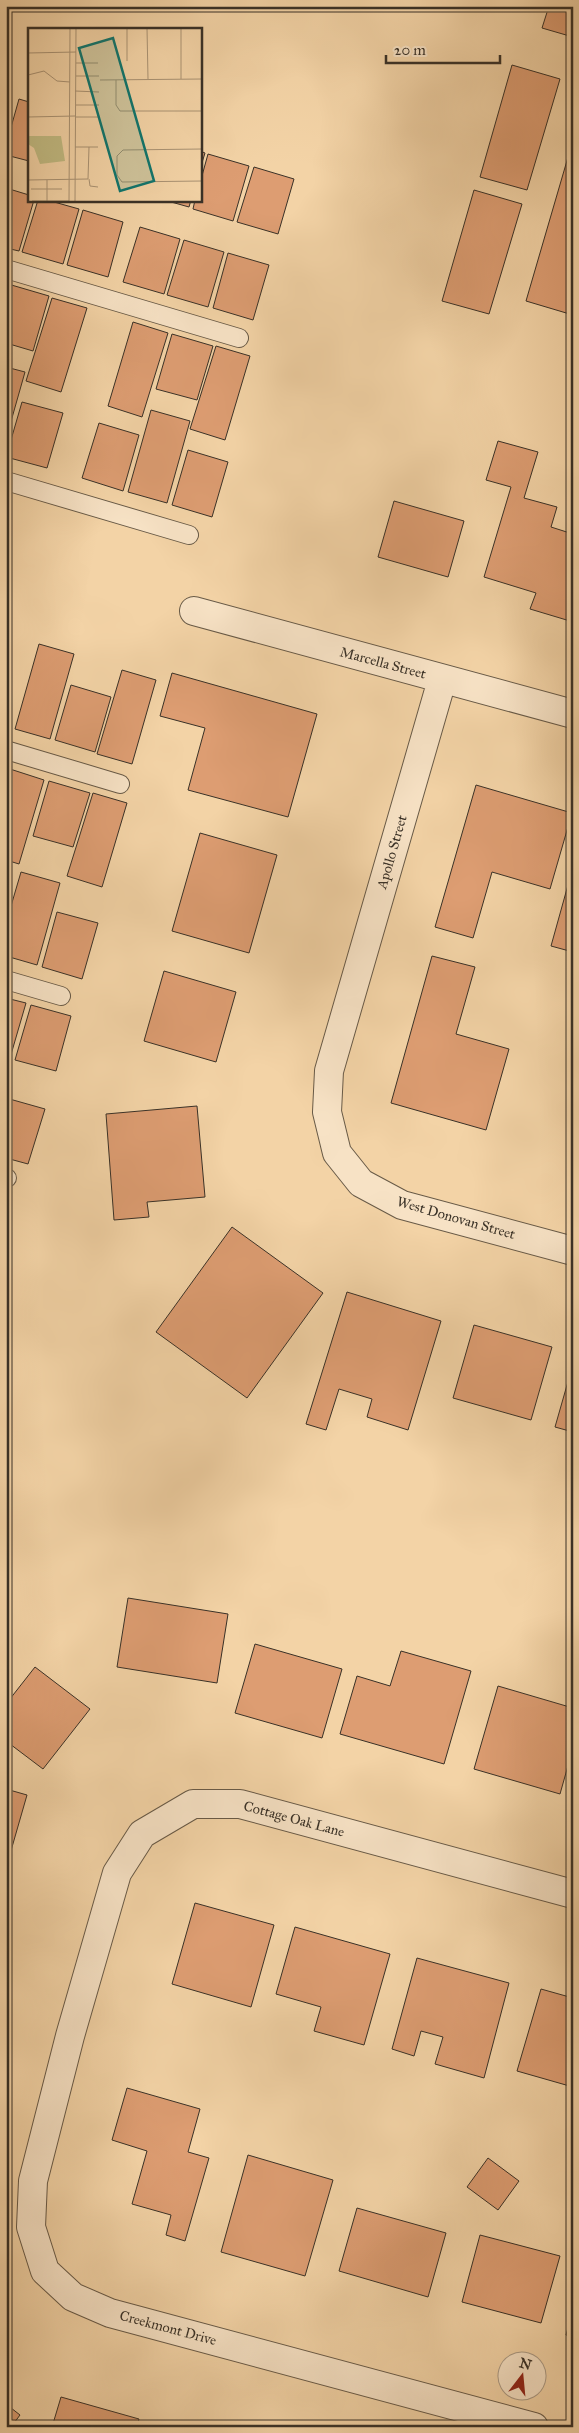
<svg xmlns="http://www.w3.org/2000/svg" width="579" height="2433" viewBox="0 0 579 2433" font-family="'IM FELL Great Primer',serif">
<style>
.building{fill:#dd9d72;stroke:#393127}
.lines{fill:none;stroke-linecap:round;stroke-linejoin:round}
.lane-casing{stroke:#685a47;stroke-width:20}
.street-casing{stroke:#685a47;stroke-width:30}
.lane{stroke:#f7e2c5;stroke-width:18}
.street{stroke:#f7e2c5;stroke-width:28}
.labels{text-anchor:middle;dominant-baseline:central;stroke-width:4.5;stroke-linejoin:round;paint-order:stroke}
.street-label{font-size:14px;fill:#393127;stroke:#f7e2c5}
.inset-road{fill:none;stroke:#a99273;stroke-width:1}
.view{fill:#0f766e;fill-opacity:0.15;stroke:#0f766e;stroke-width:2.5}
.inset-edge{fill:none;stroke:#393127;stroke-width:2.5}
</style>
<rect width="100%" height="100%" fill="#f3d3a6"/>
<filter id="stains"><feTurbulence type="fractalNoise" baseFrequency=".004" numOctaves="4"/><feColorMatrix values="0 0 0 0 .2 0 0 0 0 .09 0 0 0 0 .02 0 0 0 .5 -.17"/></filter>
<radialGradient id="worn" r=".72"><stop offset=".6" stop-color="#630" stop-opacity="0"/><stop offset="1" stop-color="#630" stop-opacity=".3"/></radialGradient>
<path class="building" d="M549 6H573V37L542 28Z
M512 65 560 79 527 190 480 177Z
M19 99 29 102V161L6 155V145Z
M573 140V315L526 301Z
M200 151 205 153 200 169Z
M208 154 249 166 233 221 193 209 195 200H200V183Z
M254 167 294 179 278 234 237 222Z
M6 188 29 195V200H34L19 251 6 248Z
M474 190 522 204 489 314 442 301Z
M38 200H47L79 209 63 264 22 252Z
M164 200H191L189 207Z
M83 210 123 222 108 277 67 265Z
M140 227 180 239 164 294 123 282Z
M184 240 224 252 208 307 167 295Z
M228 253 269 265 253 320 213 308Z
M8 284 49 296 33 351 6 343V292Z
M52 298 87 308 61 392 26 381Z
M133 322 168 333 142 417 108 406Z
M172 334 213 346 197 400 156 389Z
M216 346 250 356 225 440 190 429Z
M6 367 25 372 6 439Z
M22 402 63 413 47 468 6 457Z
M151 410 190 421 167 503 128 492Z
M99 423 139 435 123 491 82 478Z
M498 441 538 452 524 498 557 507 551 527 573 534V611L570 621 530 609 536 593 484 577 511 487 486 480Z
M188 450 228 462 212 517 172 505Z
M394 501 464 521 448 577 378 557Z
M39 644 74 654 50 739 15 729Z
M122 670 156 680 132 764 97 754Z
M172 673 317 714 288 817 188 790 205 728 160 716Z
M71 685 111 697 95 752 55 740Z
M10 769 44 780 19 864 6 860V781Z
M49 781 90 793 73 847 33 836Z
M476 785 572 813 550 889 492 872 473 938 435 927Z
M93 793 127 803 102 887 67 876Z
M200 833 277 855 249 953 172 931Z
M573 867V952L551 946Z
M21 872 60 883 37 965 6 956V923Z
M57 912 98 923 82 979 42 967Z
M432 956 475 967 456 1034 509 1049 486 1130 391 1103Z
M164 971 236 992 216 1062 144 1041Z
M6 998 26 1003 10 1058 6 1057Z
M31 1005 71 1016 56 1071 15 1060Z
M6 1098 45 1109 28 1164 6 1158Z
M197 1106 205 1197 147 1202 149 1217 114 1220 106 1114Z
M6 1199 10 1200 6 1213Z
M232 1227 323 1293 247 1398 156 1332Z
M347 1292 441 1321 408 1430 367 1417 372 1399 339 1389 326 1430 306 1424Z
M474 1325 552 1347 531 1420 453 1398Z
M573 1364V1432L555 1427Z
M128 1598 228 1614 217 1683 117 1667Z
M255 1644 342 1669 322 1738 235 1713Z
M401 1651 471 1671 444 1764 340 1734 357 1676 390 1686Z
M35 1667 90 1709 43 1769 6 1741V1704Z
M498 1686 573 1708V1748L560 1794 474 1769Z
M6 1789 27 1795 6 1868Z
M195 1903 274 1925 251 2007 172 1984Z
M295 1927 390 1954 364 2045 314 2031 321 2007 276 1994Z
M417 1958 509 1983 484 2078 435 2064 443 2037 421 2031 414 2056 392 2049Z
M541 1989 573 1998V2087L517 2071Z
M127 2088 200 2109 188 2152 209 2158 185 2241 166 2235 171 2215 132 2204 147 2151 112 2140Z
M248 2155 333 2180 305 2276 221 2252Z
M488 2158 519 2181 498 2210 467 2187Z
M357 2208 446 2233 428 2297 339 2271Z
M480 2235 560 2256 541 2323 462 2302Z
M573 2309V2337L566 2335Z
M61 2397 139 2419 137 2427H52Z
M6 2404 20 2415 11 2427H6Z"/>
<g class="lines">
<g class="lane-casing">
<path id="lane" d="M6 269 239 338
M6 481 189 535
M6 750 120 784
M6 980 61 996
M6 1178H7"/>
</g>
<g class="street-casing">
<path id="street" d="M194 611 573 714
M442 680 329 1071 327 1112 337 1153 361 1183 402 1205 573 1251
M534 2427 110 2313 73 2297 45 2271 31 2227 33 2181 70 2036 117 1873 142 1834 193 1804H240L573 1894"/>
</g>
<use href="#lane" class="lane"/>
<use href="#street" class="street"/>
</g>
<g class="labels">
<g class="street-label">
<text transform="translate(383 663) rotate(15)">Marcella Street</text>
<text transform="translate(392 852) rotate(-74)">Apollo Street</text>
<text transform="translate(456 1218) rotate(16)">West Donovan Street</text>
<text transform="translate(294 1819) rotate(15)">Cottage Oak Lane</text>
<text transform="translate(168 2328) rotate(15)">Creekmont Drive</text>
</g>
</g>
<g transform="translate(28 28)">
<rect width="174" height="174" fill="#f3d3a6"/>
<path d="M0 108H33L37 133 12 136 6 120 0 116Z" fill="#c1bb83"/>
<path class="inset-road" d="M99 0V33M119 0 120 51M0 25 48 24M48 35H70M0 47 16 43 29 53 42 54M48 48H71M153 51V0M72 52 174 51M88 52V77L92 83H174M47 63 71 64M48 77H71M0 89 47 88M47 89H71M47 119H70M174 121 95 122 89 128V147L94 154 174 153M60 151 61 119M61 151 62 158 70 159M0 152 60 151M19 152V173M3 161H34M4 173H41M41 173 42 0M47 173 48 0"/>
<path class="view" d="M85 10 126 153 92 163 51 20Z"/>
<rect width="174" height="174" class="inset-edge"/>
</g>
<rect width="579" height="2433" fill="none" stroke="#f3d3a6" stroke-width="25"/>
<rect x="8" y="8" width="564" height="2418" fill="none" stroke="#393127" stroke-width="2.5"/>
<rect x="12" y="12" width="554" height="2408" fill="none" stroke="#393127"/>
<g transform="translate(522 2376) rotate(16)"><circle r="24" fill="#f7e2c5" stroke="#ab9b86"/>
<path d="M0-4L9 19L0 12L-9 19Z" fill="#8f2418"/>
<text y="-8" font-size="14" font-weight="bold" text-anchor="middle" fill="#393127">N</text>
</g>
<path d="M386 55v8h114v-8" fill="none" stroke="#393127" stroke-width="2.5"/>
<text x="394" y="55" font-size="15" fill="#393127" stroke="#f7e2c5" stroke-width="4" paint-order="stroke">20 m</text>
<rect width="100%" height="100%" filter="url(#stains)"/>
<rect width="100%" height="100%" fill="url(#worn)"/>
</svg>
